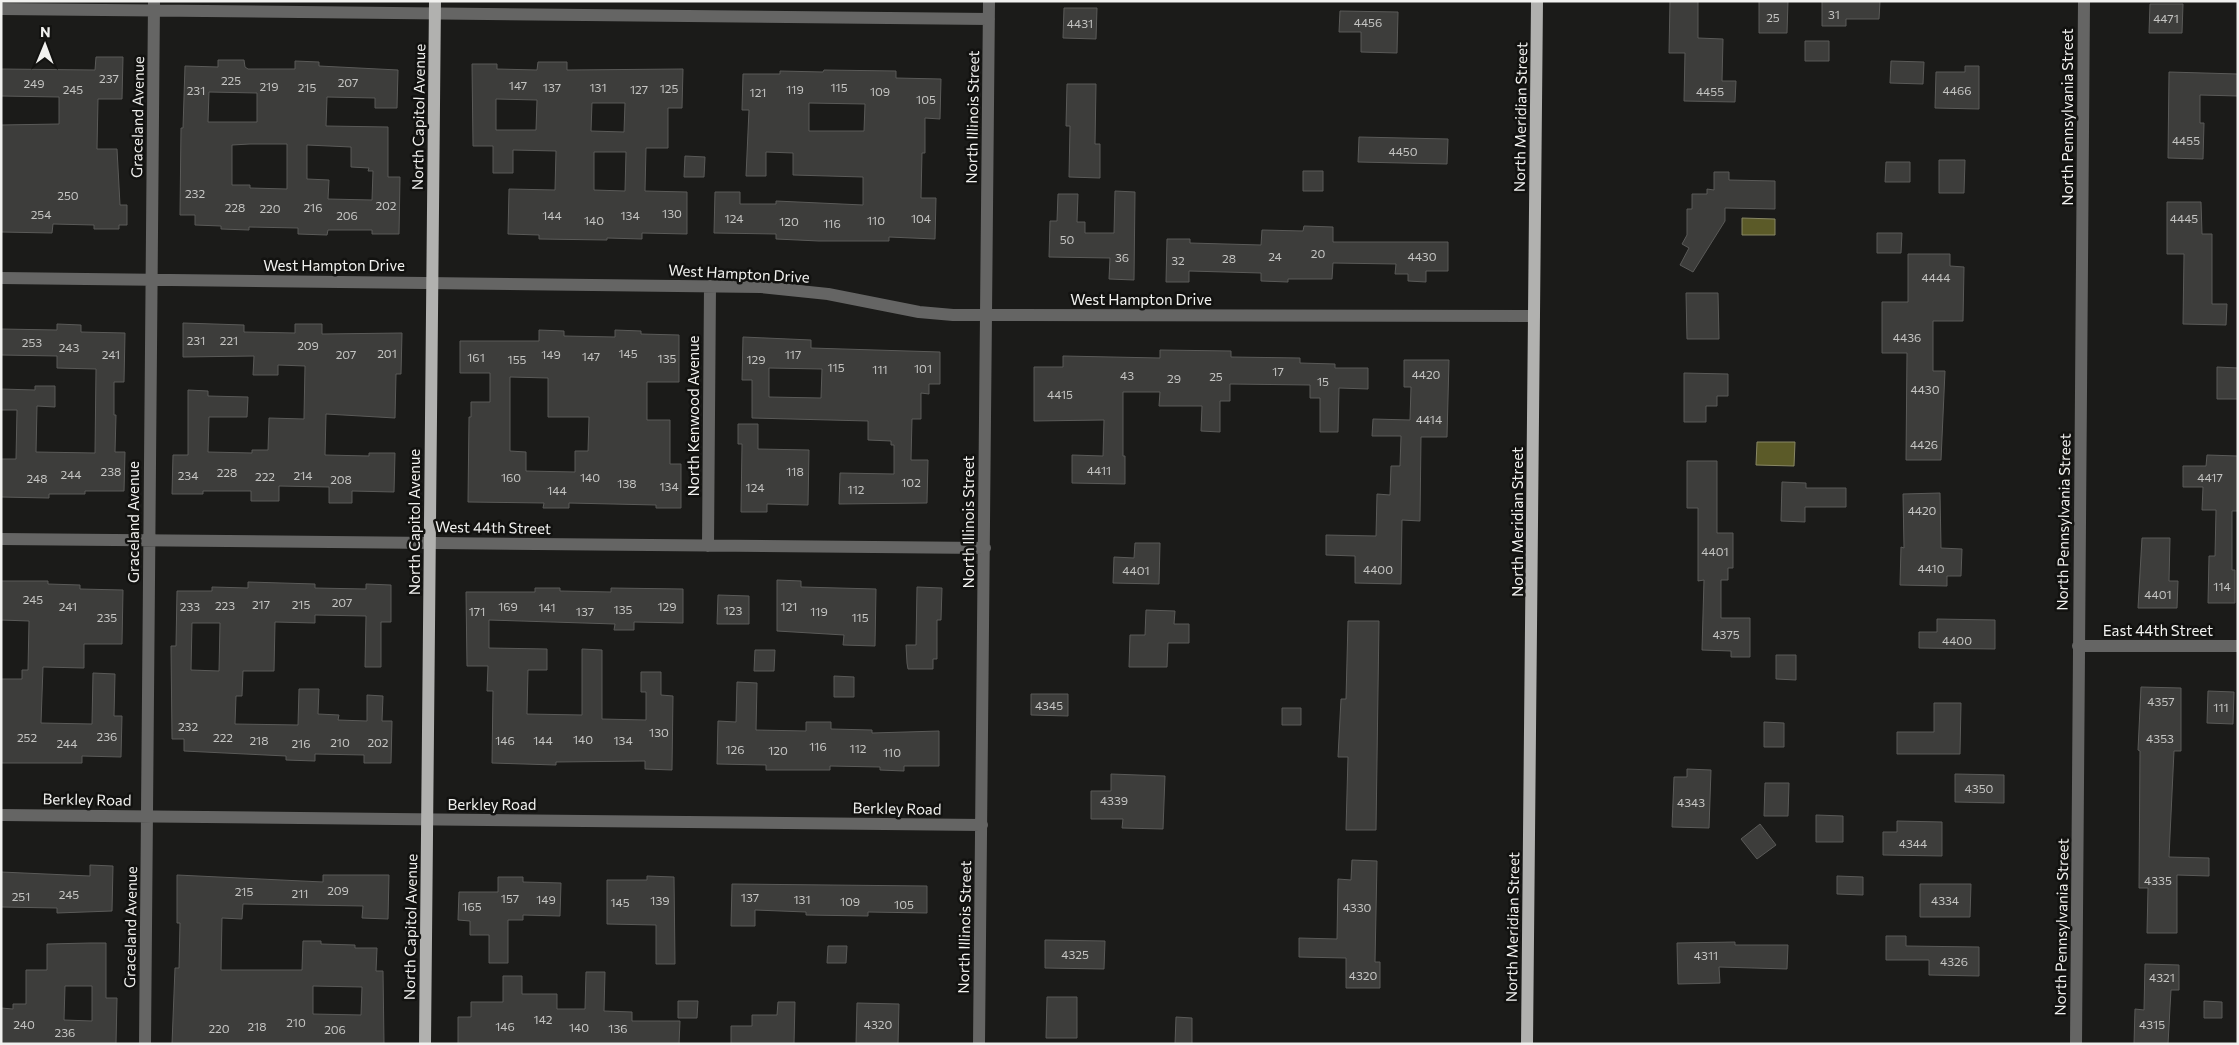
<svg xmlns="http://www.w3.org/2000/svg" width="2239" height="1045" viewBox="0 0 2239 1045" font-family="Commissioner,sans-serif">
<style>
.water{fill:#5b5a28;stroke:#888764}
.building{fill:#3d3d3b;stroke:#5a5a58;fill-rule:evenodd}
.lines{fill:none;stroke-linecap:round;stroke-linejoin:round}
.minor{stroke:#656564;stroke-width:12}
.major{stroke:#b1b1af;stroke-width:12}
.labels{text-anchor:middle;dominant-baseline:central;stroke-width:5;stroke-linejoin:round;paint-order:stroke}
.number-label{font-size:12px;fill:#c4c4c2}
.street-label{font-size:15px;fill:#f1f1ef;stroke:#121210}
</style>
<rect width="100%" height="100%" fill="#1b1b19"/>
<path class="water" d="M1742 218 1775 219V235H1742Z
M1757 442H1795L1794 466 1756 465Z"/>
<path class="building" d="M1670 1H1698V38L1723 39 1722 81H1736L1735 102 1684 101 1685 53H1669Z
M1759 1H1788L1787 33H1759Z
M1822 1H1880L1879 19H1846V26H1822Z
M2150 4H2183L2182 33H2149Z
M1064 8H1097L1096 39 1063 38Z
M1340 11 1398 12 1397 53 1361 52V32H1339Z
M1805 41H1829V61H1805Z
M96 57H123L122 99H98L97 149H117L120 205H127V225H119V229H94V225L53 224 52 233 1 232V125L59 124V97L1 96V69L95 70Z
M218 60H244L245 67 248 69H295V61L319 62V66L398 70 397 108H375V98L327 97 326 126 388 127V177H400L399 234H372V230H328L327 235 298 234V228L249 227V230L221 229V226L195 225V215H180L181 128H183L185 66 218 67ZM209 92 257 93V122H208ZM250 144H287V189L250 188V185H232V145ZM307 145 351 147V167L369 168 368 171H373L372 200 328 199 329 180 307 179Z
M1891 61 1924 62 1923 84 1890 83Z
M538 62H567V70L683 69 682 108H668V148H646L645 191 687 192V234L642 233V239L607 238V240L539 239V235L508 234 509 189 555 190 556 151 513 150V173H493V146H473L472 64H497V69L537 70ZM496 99 537 100 536 130H496ZM592 103H625L624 132 591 131ZM594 152H626L625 191 594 190Z
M1965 66H1979V109L1935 108 1936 72H1965Z
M824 70 896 71V78L941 79 940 119 925 118V153H922L921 198H936L935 239 889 237V241H819L776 239V234L714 233 715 192H740V204H776V201L863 205V177L793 175V153L766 152V176H746L749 110H742L743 74H780V71L823 72ZM809 103 865 104 864 131H809Z
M2169 72 2238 74V96L2200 95V123H2204L2203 159 2168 158Z
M1067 84H1096L1095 144H1100V178L1069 177 1070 126H1066Z
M1359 137 1448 139 1447 164 1358 162Z
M685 156 705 157 704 177H684Z
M1939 160H1965L1964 193H1939Z
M1886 162H1910V182H1885Z
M1303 171H1323V191H1303Z
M1714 172H1729V180L1775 181V209L1725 208V221L1693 272 1680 265 1689 248 1682 244 1687 235V209H1692V194H1707V189L1714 190Z
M1115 191 1135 192 1134 280 1109 279 1110 258 1049 257 1050 221H1057L1058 194H1078L1077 222H1085V233H1114Z
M2167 202H2201L2202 234H2212V304H2227L2226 325 2183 324 2184 254H2167Z
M1304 226 1333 227V242H1448V271H1426V282L1408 281V274H1395L1396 264 1333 263 1332 279H1288V282L1261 281V273L1189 271V282H1166L1167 239H1190V243L1261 245 1262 230 1303 231Z
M1877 233H1902L1901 253H1877Z
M1908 254H1950V266L1964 267 1963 321H1933V371H1945L1941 460H1906L1907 353H1882V302H1908Z
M1686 293H1718L1719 339H1687Z
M183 323 244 325V332L295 333V324H322V334L402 333 401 374H396L395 418 326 414 325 455 369 456V453H395L394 492 352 491V503H329V487L279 486V501H251V491H203V494H172L173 455H188V390L208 391V396L248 397 247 417H209L208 452 252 453V450H268L269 418 304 419V417L305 366 278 365V375H253L254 356 183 357Z
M57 324 81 325V332L125 333 124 382H114V415H116L115 452H125L124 491H85V494H49V498L1 497V459H16L17 410H1V389L35 390V386H55V407L37 406 36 452 95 453 96 369 57 368V356L1 355V329L57 330Z
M539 330 564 331V336L615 337V330L641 331V334L679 335V382H647V420H670V464H681V508H656V505L569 503V508H543L544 503 468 502 469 417H471V402H490V373H460V341H539ZM510 377 548 378V417H589L588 451H575V472L526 471V452L510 451Z
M743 337 811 340V348L940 352V384H929V394L921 393V419H912L911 460H928L927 503 839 504 840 473 894 474V445H891V441L868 440V421L752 418V380H742ZM769 368 822 369 821 398 769 397Z
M1160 350 1231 351V357L1300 358V363L1335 364V368H1368V389L1339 388 1338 432H1320V398H1310V385L1230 384V401H1220V432L1201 431 1202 406H1159L1160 392H1123V456H1125V484L1072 483V455L1103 456 1104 420 1034 421V367H1063V356L1160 358Z
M1404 360H1449L1447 437H1421L1420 521 1402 520 1401 584 1355 583V556L1326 555V535L1376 536 1377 494 1390 495 1391 466H1400L1401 436H1372L1373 419 1410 420 1411 387H1404Z
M2217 367 2238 368V399H2217Z
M1684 373 1728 374V396H1717V406H1706V422H1684Z
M738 424H758V449L809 450 808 505 767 504V512H741L742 444H738Z
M2207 455 2238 456V511H2232V570H2235V603H2208L2209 556H2215L2216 510H2202L2203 487H2183V466H2206Z
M1687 461H1717V533H1733V568H1728V580H1721V618H1750V657H1731V651L1702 650 1704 580 1698 581V508H1687Z
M1782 482 1806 483V488H1846V507H1805V522L1781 521Z
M1940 493 1941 548 1962 549 1961 576H1947V586L1900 585 1901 547 1904 548 1903 494Z
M2142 538H2170L2169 581H2178L2177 608H2138Z
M1135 543H1160L1159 584 1113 583 1114 557 1134 558Z
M777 580 801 581V587L876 589 875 646 843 645 844 635 777 631Z
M1 581H48V584L80 585V589L123 590 122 644H84V668L43 667 41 723 92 724 93 673 115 674 114 716H122L121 757 82 756V763H1V679H22V670H28L29 621 1 620Z
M248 582 315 584V588L366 589V584L391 585V622H381V667H365L366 616 315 615V623L275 622 274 671H243L242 696H236L235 724 298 725 299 689H319L318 714 339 715 338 720 367 721V695L383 696 382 721H392L391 763H364V755L315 754V761L286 760V756L184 751V739H172L171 646H176L177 591H212V587L248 588ZM192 623H220L219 671 191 670Z
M917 587 942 588 941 620H937V659H933V669H908L907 663 906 645H916Z
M535 588H560V591L611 592V588L683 589V623L634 622V630H614L615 624 489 620V648L547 649V670H528L527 714 582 715V649L602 650V719L646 720V692H641V672H661V695L673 696 672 770 645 769V761L556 762V765L492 763 493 691H487L488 666H467L466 592H535Z
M718 595 749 596V624H717Z
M1146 610 1175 611 1174 624H1189V643H1168L1167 667H1129L1130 635H1145Z
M1937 619 1995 620V649L1919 648V632H1937Z
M1348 621H1379L1376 830H1346L1348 757H1338L1341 699H1346Z
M755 650H775L774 671H754Z
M1776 655H1796V680L1776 679Z
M834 676 854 677V697H834Z
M737 682 757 683 756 730 806 731V722H831V729L872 730V733L939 731V766H904V771L880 770V767L830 766V770H766V765L717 764 718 721 736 722Z
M2141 687 2181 688V751H2174L2169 857 2209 858V876L2177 875V933H2147L2148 888H2139L2140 751 2138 750Z
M2208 691 2234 692 2233 724 2207 723Z
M1031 694H1068V716L1031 715Z
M1934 703H1961L1960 754H1897V732H1934Z
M1282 708H1301V725H1282Z
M1764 722 1784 723V747H1764Z
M1687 769 1711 770 1709 828 1672 827 1674 777H1687Z
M1111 774 1165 776 1163 829 1122 828 1123 819H1091V791H1111Z
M1955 774 2004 775V803L1955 802Z
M1765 783H1789L1788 816H1764Z
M1816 815 1843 816V842H1816Z
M1897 821 1942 822V856L1883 855V832H1897Z
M1760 824 1776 845 1757 859 1741 839Z
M1352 860 1377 861 1375 962H1380V988H1346V958L1299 957V938L1337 939 1338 879 1351 880Z
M90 865 113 866 112 911 57 913V908L1 907V872L90 876Z
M177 875 323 882V875H389L388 919 362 918 363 906 243 904 242 919 222 918 221 970H302L303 941H321V944L355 945V948H377L376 971H383L384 1044H172L175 968H179L180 923H177ZM313 986 362 987 361 1015 313 1014Z
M647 876 674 877 675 964H656V925L607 924V880H647Z
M1837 876 1863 877V895L1837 894Z
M498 877H523V882L561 883 560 916 523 915V920H508V963H489V935H470V921L458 920 459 892H498Z
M732 884 927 886V913L868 912V916L806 915V912L755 910V926H731Z
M1920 884H1971L1970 917H1920Z
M1886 936H1906V946L1979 947V976L1929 975V960H1886Z
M1045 940 1105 941 1104 969 1045 968Z
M1735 942V945H1788L1787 969 1719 967 1720 983 1678 984 1677 943Z
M90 943H106V998H117L116 1044H1V1008L13 1009V1004H26V970H47V944ZM65 986H92V1021L64 1020Z
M828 946H847L846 963H827Z
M2145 964 2179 965V990H2171L2168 1044H2134L2135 1009 2144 1010Z
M586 972H605L604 1011 632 1012V1021H680L679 1044H458V1017H471V1002H503V976H522V994H557V1009H585Z
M1047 997H1077V1038H1046Z
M678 1001H698L697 1018H678Z
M2204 1001 2222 1002V1018H2204Z
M778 1002H795L794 1044H731V1026H752V1015H777Z
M857 1003 899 1004 898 1044H856Z
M1176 1017 1192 1018V1044H1175Z"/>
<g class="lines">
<path class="minor" d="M1 9 989 19
M1 278 761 287 828 294 919 312 953 315 1534 316
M1 539 985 548
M708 546 710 286
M2078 646H2238
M1 815 982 825
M145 1044 154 1
M979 1044 989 1
M2076 1044 2084 1"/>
<path class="major" d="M425 1044 435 1
M1527 1044 1537 1"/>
</g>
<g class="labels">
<g class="number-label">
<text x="1834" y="14">31</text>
<text x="1773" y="17">25</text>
<text x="2166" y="18">4471</text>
<text x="1368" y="22">4456</text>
<text x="1080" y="23">4431</text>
<text x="109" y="78">237</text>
<text x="231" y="80">225</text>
<text x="348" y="82">207</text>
<text x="34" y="83">249</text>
<text x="518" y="85">147</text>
<text x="269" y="86">219</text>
<text x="307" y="87">215</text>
<text x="552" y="87">137</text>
<text x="598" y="87">131</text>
<text x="839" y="87">115</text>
<text x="669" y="88">125</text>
<text x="73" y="89">245</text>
<text x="639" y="89">127</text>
<text x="795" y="89">119</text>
<text x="196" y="90">231</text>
<text x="1957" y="90">4466</text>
<text x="880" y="91">109</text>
<text x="1710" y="91">4455</text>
<text x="758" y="92">121</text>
<text x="926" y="99">105</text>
<text x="2186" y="140">4455</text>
<text x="1403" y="151">4450</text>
<text x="195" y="193">232</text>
<text x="68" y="195">250</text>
<text x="386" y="205">202</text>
<text x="235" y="207">228</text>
<text x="313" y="207">216</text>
<text x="270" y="208">220</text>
<text x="672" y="213">130</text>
<text x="41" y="214">254</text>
<text x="347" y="215">206</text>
<text x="552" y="215">144</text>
<text x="630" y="215">134</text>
<text x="734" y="218">124</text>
<text x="921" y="218">104</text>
<text x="2184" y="218">4445</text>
<text x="594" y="220">140</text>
<text x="876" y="220">110</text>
<text x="789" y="221">120</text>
<text x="832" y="223">116</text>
<text x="1067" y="239">50</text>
<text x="1318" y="253">20</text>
<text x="1275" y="256">24</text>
<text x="1422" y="256">4430</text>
<text x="1122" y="257">36</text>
<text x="1229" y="258">28</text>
<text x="1178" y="260">32</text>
<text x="1936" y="277">4444</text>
<text x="1907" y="337">4436</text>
<text x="196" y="340">231</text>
<text x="229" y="340">221</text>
<text x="32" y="342">253</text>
<text x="308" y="345">209</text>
<text x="69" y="347">243</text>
<text x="387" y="353">201</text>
<text x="628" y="353">145</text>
<text x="111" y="354">241</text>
<text x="346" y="354">207</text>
<text x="551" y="354">149</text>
<text x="793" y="354">117</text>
<text x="591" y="356">147</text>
<text x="476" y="357">161</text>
<text x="667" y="358">135</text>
<text x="517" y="359">155</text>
<text x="756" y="359">129</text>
<text x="836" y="367">115</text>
<text x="923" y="368">101</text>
<text x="880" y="369">111</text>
<text x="1278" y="371">17</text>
<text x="1426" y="374">4420</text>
<text x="1127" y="375">43</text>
<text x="1216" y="376">25</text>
<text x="1174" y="378">29</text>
<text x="1323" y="381">15</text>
<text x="1925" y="389">4430</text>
<text x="1060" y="394">4415</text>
<text x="1429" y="419">4414</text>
<text x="1924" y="444">4426</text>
<text x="1099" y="470">4411</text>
<text x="111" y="471">238</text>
<text x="795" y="471">118</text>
<text x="227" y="472">228</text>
<text x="71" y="474">244</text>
<text x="188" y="475">234</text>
<text x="303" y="475">214</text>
<text x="265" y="476">222</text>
<text x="511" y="477">160</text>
<text x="590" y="477">140</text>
<text x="2210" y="477">4417</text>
<text x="37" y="478">248</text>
<text x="341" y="479">208</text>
<text x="911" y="482">102</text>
<text x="627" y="483">138</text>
<text x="669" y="486">134</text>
<text x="755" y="487">124</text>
<text x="856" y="489">112</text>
<text x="557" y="490">144</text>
<text x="1922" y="510">4420</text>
<text x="1715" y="551">4401</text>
<text x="1931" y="568">4410</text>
<text x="1378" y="569">4400</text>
<text x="1136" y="570">4401</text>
<text x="2222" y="586">114</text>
<text x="2158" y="594">4401</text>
<text x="33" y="599">245</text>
<text x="342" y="602">207</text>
<text x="261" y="604">217</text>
<text x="301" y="604">215</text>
<text x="225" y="605">223</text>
<text x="68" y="606">241</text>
<text x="190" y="606">233</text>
<text x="508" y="606">169</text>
<text x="667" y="606">129</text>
<text x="789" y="606">121</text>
<text x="547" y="607">141</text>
<text x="623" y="609">135</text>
<text x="733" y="610">123</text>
<text x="477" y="611">171</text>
<text x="585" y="611">137</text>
<text x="819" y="611">119</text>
<text x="107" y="617">235</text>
<text x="860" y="617">115</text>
<text x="1726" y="634">4375</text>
<text x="1957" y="640">4400</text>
<text x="2161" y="701">4357</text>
<text x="1049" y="705">4345</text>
<text x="2221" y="707">111</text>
<text x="188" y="726">232</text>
<text x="659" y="732">130</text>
<text x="107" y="736">236</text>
<text x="27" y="737">252</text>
<text x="223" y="737">222</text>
<text x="2160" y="738">4353</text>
<text x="583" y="739">140</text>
<text x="259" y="740">218</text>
<text x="505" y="740">146</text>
<text x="543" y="740">144</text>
<text x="623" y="740">134</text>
<text x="340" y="742">210</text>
<text x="378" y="742">202</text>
<text x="67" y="743">244</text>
<text x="301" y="743">216</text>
<text x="818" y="746">116</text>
<text x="858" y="748">112</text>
<text x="735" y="749">126</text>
<text x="778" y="750">120</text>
<text x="892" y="752">110</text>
<text x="1979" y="788">4350</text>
<text x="1114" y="800">4339</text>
<text x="1691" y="802">4343</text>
<text x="1913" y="843">4344</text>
<text x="2158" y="880">4335</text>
<text x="338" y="890">209</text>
<text x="244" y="891">215</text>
<text x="300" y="893">211</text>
<text x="69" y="894">245</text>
<text x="21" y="896">251</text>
<text x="750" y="897">137</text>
<text x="510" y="898">157</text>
<text x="546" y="899">149</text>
<text x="802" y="899">131</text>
<text x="660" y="900">139</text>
<text x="1945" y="900">4334</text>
<text x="850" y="901">109</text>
<text x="620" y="902">145</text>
<text x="904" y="904">105</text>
<text x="472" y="906">165</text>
<text x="1357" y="907">4330</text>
<text x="1075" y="954">4325</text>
<text x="1706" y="955">4311</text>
<text x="1954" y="961">4326</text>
<text x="1363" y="975">4320</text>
<text x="2162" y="977">4321</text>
<text x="543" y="1019">142</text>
<text x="296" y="1022">210</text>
<text x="24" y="1024">240</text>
<text x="878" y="1024">4320</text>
<text x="2152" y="1024">4315</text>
<text x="257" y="1026">218</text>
<text x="505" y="1026">146</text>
<text x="579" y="1027">140</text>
<text x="219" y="1028">220</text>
<text x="618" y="1028">136</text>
<text x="335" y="1029">206</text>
<text x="65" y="1032">236</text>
</g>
<g class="street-label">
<text transform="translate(137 117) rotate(-89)">Graceland Avenue</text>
<text transform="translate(418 117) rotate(-89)">North Capitol Avenue</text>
<text transform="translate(972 117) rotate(-89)">North Illinois Street</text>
<text transform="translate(1520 117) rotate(-89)">North Meridian Street</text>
<text transform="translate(2067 117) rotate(-90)">North Pennsylvania Street</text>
<text x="334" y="265">West Hampton Drive</text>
<text transform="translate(739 273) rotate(3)">West Hampton Drive</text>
<text x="1141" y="299">West Hampton Drive</text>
<text transform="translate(693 416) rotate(-90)">North Kenwood Avenue</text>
<text transform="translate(133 522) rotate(-90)">Graceland Avenue</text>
<text transform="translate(414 522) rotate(-90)">North Capitol Avenue</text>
<text transform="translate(968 522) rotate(-90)">North Illinois Street</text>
<text transform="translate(1517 522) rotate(-90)">North Meridian Street</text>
<text transform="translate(2063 522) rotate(-89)">North Pennsylvania Street</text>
<text transform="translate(493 527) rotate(1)">West 44th Street</text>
<text x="2158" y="630">East 44th Street</text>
<text transform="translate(87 799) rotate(1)">Berkley Road</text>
<text x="492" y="804">Berkley Road</text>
<text transform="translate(897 808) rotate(1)">Berkley Road</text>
<text transform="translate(130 927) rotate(-89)">Graceland Avenue</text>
<text transform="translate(410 927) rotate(-89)">North Capitol Avenue</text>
<text transform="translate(964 927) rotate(-89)">North Illinois Street</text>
<text transform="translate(1512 927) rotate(-89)">North Meridian Street</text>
<text transform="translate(2061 927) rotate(-89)">North Pennsylvania Street</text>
</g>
</g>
<rect width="2239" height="1045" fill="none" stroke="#f1f1ef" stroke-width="5"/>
<g transform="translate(45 45) rotate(1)" stroke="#121210" stroke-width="4" paint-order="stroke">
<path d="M0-4L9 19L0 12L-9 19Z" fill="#f1f1ef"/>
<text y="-8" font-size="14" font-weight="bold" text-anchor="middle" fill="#f1f1ef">N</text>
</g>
</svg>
